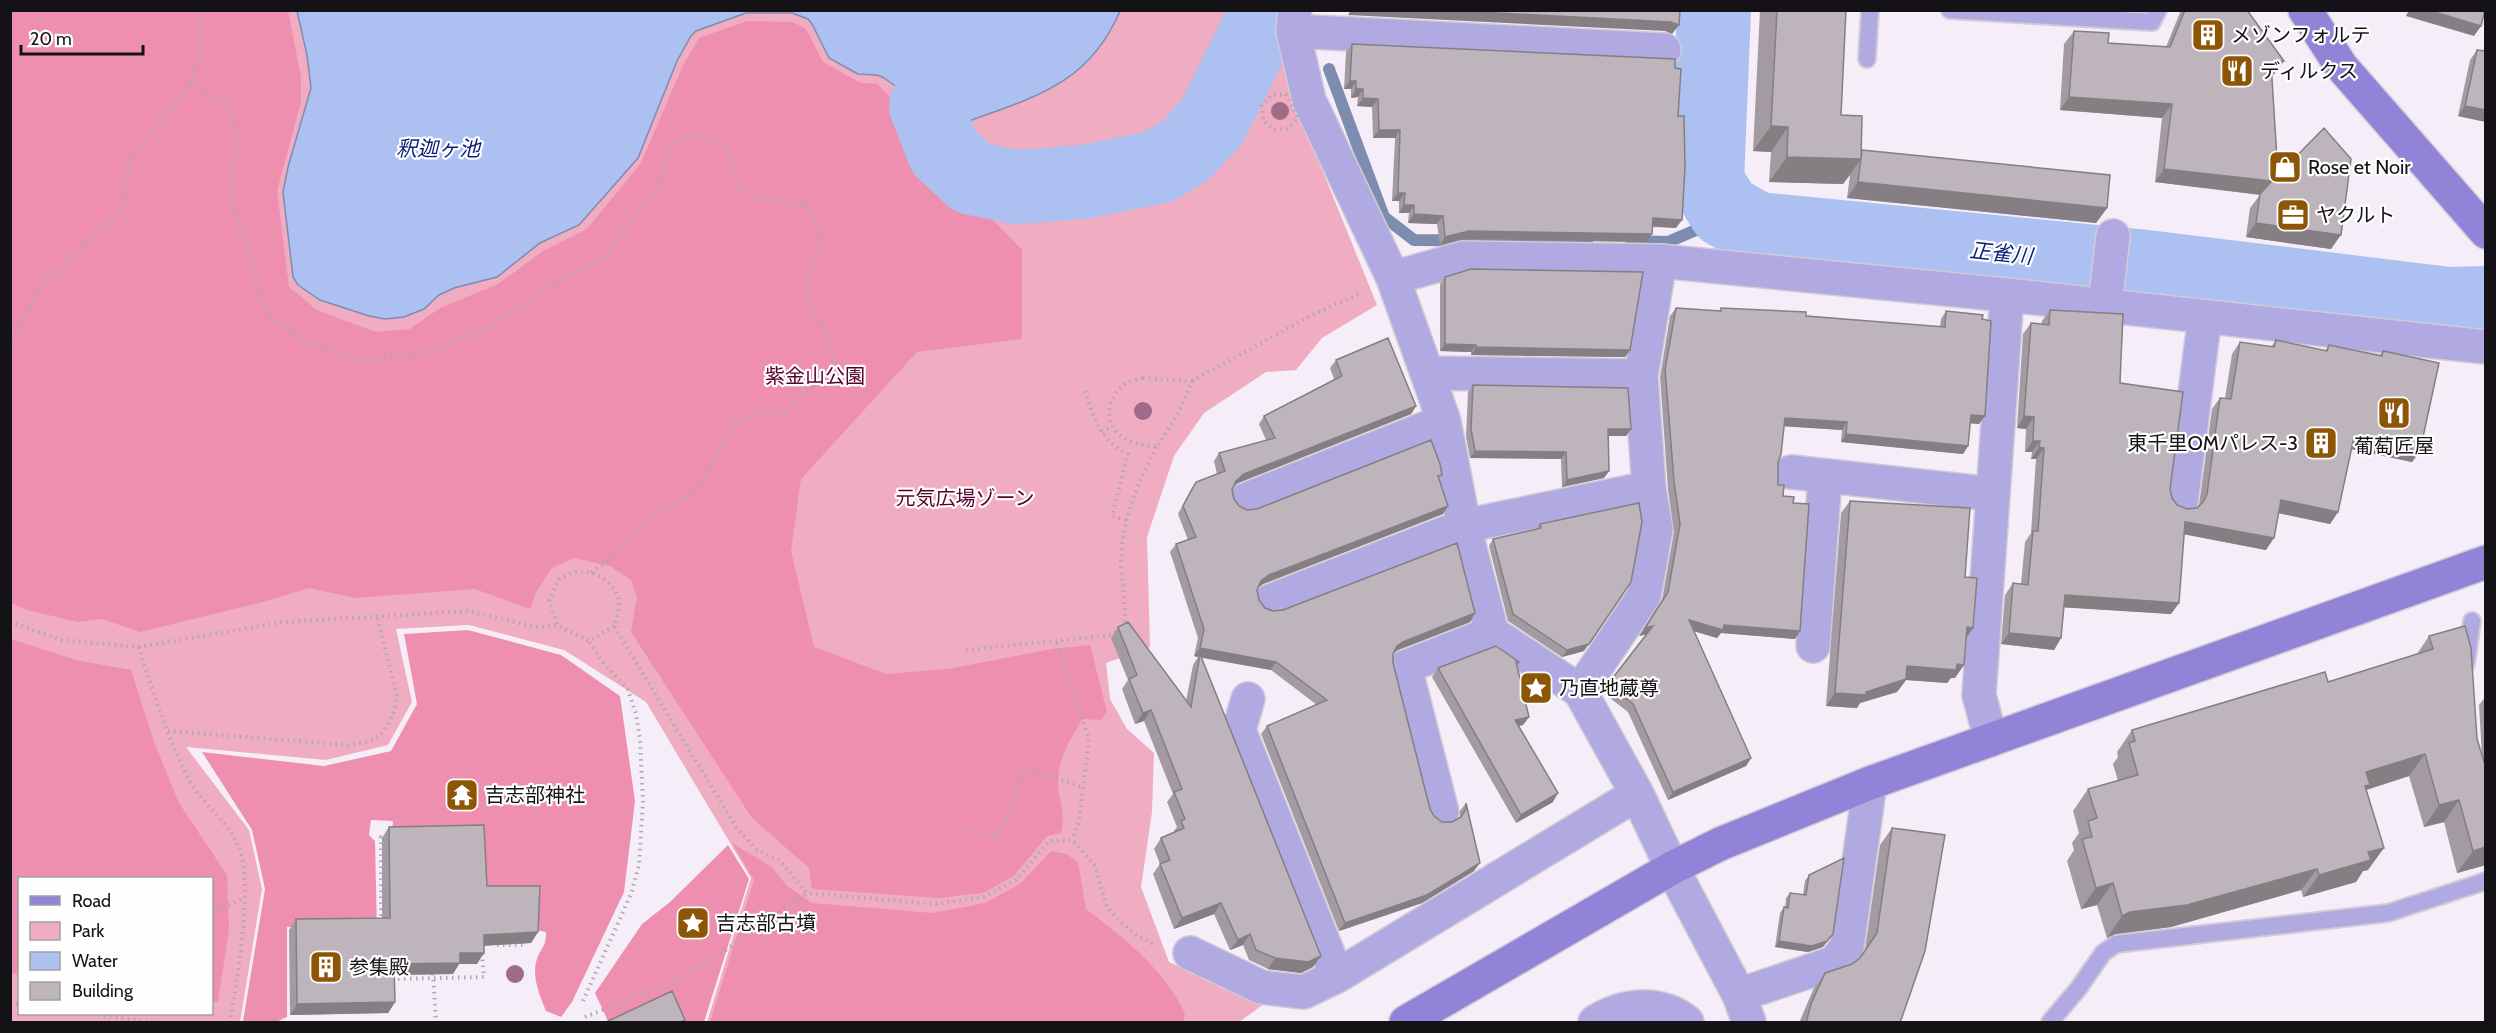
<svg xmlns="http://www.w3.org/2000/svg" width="2496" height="1033" viewBox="0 0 2496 1033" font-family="Cabin,'Noto Sans JP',sans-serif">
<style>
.green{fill:#f0acc1;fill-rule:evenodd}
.forest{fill:#ee8faf}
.water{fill:#acc1f1;stroke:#7e8caf;stroke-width:1.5}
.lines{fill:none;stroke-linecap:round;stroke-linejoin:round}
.stream{stroke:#7e8caf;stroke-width:12}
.river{stroke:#acc1f1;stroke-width:74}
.lane-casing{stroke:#d1cbd5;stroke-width:20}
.street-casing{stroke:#d1cbd5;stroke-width:36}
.secondary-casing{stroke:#d1cbd5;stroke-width:36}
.path{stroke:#ada8b1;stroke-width:4;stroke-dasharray:1.5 4.5;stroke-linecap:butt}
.lane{stroke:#b0a9e2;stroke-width:16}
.street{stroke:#b0a9e2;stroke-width:33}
.secondary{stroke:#9184d8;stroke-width:33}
.tree{fill:#9e6b88}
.wall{fill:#a39ba1}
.shaded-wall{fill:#857e83}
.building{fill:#beb4bb;stroke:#857e83;stroke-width:1.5}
.labels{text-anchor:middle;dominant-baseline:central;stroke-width:4.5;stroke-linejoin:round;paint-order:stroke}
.poi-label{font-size:20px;fill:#141216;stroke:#fefefe;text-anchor:start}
.park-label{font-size:20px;fill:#57002b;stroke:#fefefe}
.water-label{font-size:21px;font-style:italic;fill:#0e2079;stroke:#fefefe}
</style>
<rect width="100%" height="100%" fill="#f5eef9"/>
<path class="green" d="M10 11H1272L1287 83 1377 305 1322 338 1296 370 1266 372 1204 413 1174 456 1147 537 1150 647 1106 663 1110 699 1127 729 1154 753 1152 812 1141 887 1169 962 1264 1004 1239 1022H707L751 878 646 702 564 650 469 625 396 629 412 702 388 745 326 760 186 747 249 830 262 889 240 1022H11ZM20 878H212V1014H20Z"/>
<path class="forest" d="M10 11H288L301 77V102L277 191 289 287 317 310 376 332 410 329 440 308 498 284 543 251 587 229 641 163 683 65 699 38 747 21 793 22 806 29 823 62 861 83 877 84 900 106 914 170 937 192 993 220 1022 250V339L917 352 801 479 791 551 814 647 886 674 948 669 1052 649 1090 645 1107 712 1101 720 1083 719C1071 737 1057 760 1058 783 1059 803 1066 813 1061 833L1047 836 1014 876 983 893 939 898 812 889 809 868 752 818 631 632 637 597 631 580 610 566 574 558 552 568 536 592 530 609 475 589 355 598 309 588 263 602 140 632 102 619 78 622 27 610 11 603Z
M468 630 561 655 620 696 635 801 624 892 572 1002 561 1017 546 1011C540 996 531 976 537 959 541 947 546 948 546 932L536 930 485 891 392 834 393 821 371 820 369 835 375 841 377 932 354 926 287 927V1017L276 1022 243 1021 265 889 252 830 202 752 324 766 391 751 417 704 404 634Z
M11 639 76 660 131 670 154 742 179 803 227 875 229 930 218 1002H212V878H20L19 975 11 973Z
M732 843 772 867 787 886 812 903 932 913 986 903 1021 883 1051 851 1066 854 1078 862 1086 909C1125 939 1163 968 1185 1013L1183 1022H710L754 880Z
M728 845 749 879 704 1022 608 1021 595 993 642 924 670 902Z"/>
<path class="water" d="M297 11V10L1120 11C1089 84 1035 97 966 122 936 119 908 94 884 78L877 75 858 74 829 58 812 24 808 19 792 13H746L696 31 691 36 677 61 638 158 579 225 540 243 497 277 454 288 439 295 424 309 404 317 385 319 369 316 320 300 298 285 293 277 283 192 288 167 311 88 307 55Z"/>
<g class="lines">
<path class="stream" d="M1329 69 1384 217 1414 240 1587 241
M1631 241 1668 242 1696 230"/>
<path class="river" d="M1714 10 1707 182 1725 211 1757 229 2138 266 2448 304 2486 303
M926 106 944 152 972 178 1017 187 1083 182 1158 167 1186 150 1212 122 1265 15"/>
<g class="lane-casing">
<path id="lane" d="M1950 10 2152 22 2158 10
M1867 59 1870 10
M2466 664 2472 621
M2050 1022 2078 989 2103 953 2116 944 2388 913 2486 881"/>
</g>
<g class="street-casing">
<path id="street" d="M1295 10 1293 31 1309 100 1393 278 1444 421 1464 526 1492 633 1580 691 1637 794 1672 868 1739 995 1749 1022
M1293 31 1664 50
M1393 278 1463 258 1660 261 2007 295 2486 347
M2105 305 2113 236
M1427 373 1641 376
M1791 472 1992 494
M1245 500 1444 421
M2181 502 2205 316
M1270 601 1464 526 1649 488
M1813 646 1825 476
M1580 691 1644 596 1656 529 1649 488 1641 376 1660 261
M1248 699 1239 730 1337 976 1637 794
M1991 740 1979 695 2007 295
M1442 812 1405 667 1492 633
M1190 953 1261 987 1304 992 1337 976
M1739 995 1834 963 1847 947 1870 783
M1595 1022C1624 1004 1660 1000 1687 1022"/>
</g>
<g class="secondary-casing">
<path id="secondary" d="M2305 10 2341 66 2486 232
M1406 1022 1672 868 1720 844 1870 783 2486 562"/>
</g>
<path class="path" d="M190 85 226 101 237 130 230 198 267 315 303 341 361 360 424 353 477 333 570 275 605 257 661 180 670 144 694 134 728 149C730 158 731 169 734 177 743 202 783 202 806 205L818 227 821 246 807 274 808 304 824 329 836 366 815 381 786 411 763 412 736 423 702 480 682 501 652 516 629 537 611 559 590 573
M1286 94 1298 118 1288 129 1274 130 1263 120 1262 106 1271 95Z
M10 343 40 288 121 210 130 159 190 85 200 49 201 10
M1143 378 1192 381 1179 412 1157 447C1145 445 1130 444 1121 436 1103 422 1107 397 1125 384 1130 381 1138 379 1143 378Z
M1192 381 1312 315 1359 294
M1085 391C1095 421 1098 438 1128 454L1112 516 1127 520
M1102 432 1112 426
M10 622 61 640 139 647 283 622 468 611 536 627 558 626
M614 626 589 641 558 626 549 601 559 579C564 577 571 572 577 572 598 569 620 586 619 607 618 613 616 620 614 626L736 827 757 850 779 860 807 893 936 904 984 897 1017 879 1049 841 1072 840 1095 866 1107 907 1119 921 1135 934 1155 945
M1122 627 1124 625C1127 604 1122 586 1121 565 1121 524 1137 482 1157 447
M1057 643 1089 739 1079 822 1072 840
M139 647C153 693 167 737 189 780 206 811 237 824 243 863 250 908 237 977 230 1022
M966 650 1112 635 1116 632
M168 731 348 745C356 743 365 743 372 740 387 734 396 710 397 696L377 616
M969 830 994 835 1001 830 1025 769 1082 787
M10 870 20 883
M212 912 245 898
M381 922V837H388
M497 945H523L524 939
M433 974 436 1022
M392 979 484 977 482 953
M583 1001 631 894 639 865 643 802 640 739 636 714 628 690 601 660 589 641
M10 1003 20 1005
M86 1014 153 1022
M585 1017 660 987 703 966 807 893"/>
<use href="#lane" class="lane"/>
<use href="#street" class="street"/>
<use href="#secondary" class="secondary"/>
</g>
<g class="tree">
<circle cx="1280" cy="111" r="9"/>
<circle cx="1143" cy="411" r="9"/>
<circle cx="515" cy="974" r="9"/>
</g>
<path class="wall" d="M1760 10H1846L1841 115 1861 151 2107 208 2096 223 1847 198 1850 175 1843 184 1769 182 1771 152 1753 151Z
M2181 10H2247L2284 61 2274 74 2272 75 2278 175 2331 249 2246 237 2250 208 2260 195 2155 182 2162 118 2060 110 2064 44 2074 31 2108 43 2166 47Z
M1352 44 1675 68 1678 116 1676 228 1652 227 1646 242 1463 239 1440 245 1437 224 1408 223 1409 213H1399V201H1392L1395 138H1373L1372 107 1357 106 1358 97 1351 98V89H1344L1346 52Z
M2477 50 2486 122 2458 116 2470 60Z
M1445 277 1630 350 1625 357 1471 355V352L1440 351V284Z
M1676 308 1719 311 1721 308 1940 327 1941 319 1946 311 1979 424 1970 423 1968 446 1963 454 1841 442 1842 430 1784 426 1778 463V485L1783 496 1793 503 1795 639 1721 633 1717 638 1694 631 1751 758 1746 766 1668 800 1628 712 1602 692 1647 634 1639 636 1662 600 1674 532 1668 489 1660 377 1670 316Z
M2050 310 2120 383 2170 489 2172 498 2177 505 2187 509 2197 508 2199 505 2212 409 2220 398H2225L2232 354 2240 342 2271 347 2276 340 2325 351 2329 345 2380 355 2383 351 2420 451 2412 462 2351 449 2338 512 2330 524 2279 513 2266 550 2184 534 2179 603 2171 614 2064 607 2061 638 2054 650 2001 644 2005 595 2013 583 2021 584 2025 542 2031 533 2036 459H2031L2032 452H2025L2026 429 2017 428 2023 334 2031 323 2041 324 2042 321Z
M1336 360 1416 406 1411 414 1238 483 1234 486 1232 490 1234 499 1239 506 1247 510 1257 509 1439 480 1443 514 1263 584 1259 587 1257 590 1259 600 1265 608 1273 611 1475 613 1470 622 1398 650 1393 654V663L1430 809 1434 816 1442 822H1452L1460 818V811L1466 803 1474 871 1422 903 1339 931 1261 734 1267 726 1317 705 1271 670 1202 658 1313 967 1301 973 1268 969 1249 960 1243 945 1230 950 1214 914 1174 929 1153 874 1160 864 1154 849 1161 838 1174 833V831L1177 827 1167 802 1173 794 1144 721 1135 724 1122 689 1128 680 1111 638 1118 627 1186 701 1193 665 1198 657 1194 656 1198 638 1170 552 1176 544 1188 540 1178 514 1190 491 1196 482 1217 474 1214 461 1219 453 1266 440 1259 424 1264 416 1334 379 1330 368Z
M1473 385 1631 429 1626 436H1608L1609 471 1604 478 1562 487 1561 459 1470 458 1466 436 1468 392Z
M1850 501 1965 577 1973 628 1966 638 1955 678H1951L1947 683 1906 680 1897 692 1860 703 1857 708 1826 706 1841 513Z
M1540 524 1584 651 1562 657 1508 621 1489 546 1493 539 1536 529Z
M2429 636 2486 865 2457 873 2444 822 2424 827 2409 776 2366 790 2368 870 2363 871 2356 882 2303 897 2301 890 2171 927 2115 934 2107 938 2097 905 2081 909 2067 861 2074 850 2072 843 2079 833 2073 811 2088 789 2118 781 2113 764 2118 757 2117 752 2132 730 2328 682 2417 654Z
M1519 662 1517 666 1529 717 1523 725 1519 726 1553 802 1516 823 1432 677 1438 668Z
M2486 696V767L2482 756 2479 705Z
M389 827 487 886 538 932 531 943 484 946 477 964H459L453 974 395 975V1002L388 1013 290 1015 289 930 296 919 382 918V838Z
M1892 828 1900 1023H1799L1813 990 1825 973 1852 964 1860 959 1865 950 1880 845Z
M1809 875 1823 947 1808 952 1775 947 1780 913 1784 907H1785L1786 898 1790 893 1803 895 1805 881Z"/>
<path class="shaded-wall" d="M1351 10H1440L1671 22 1679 25 1672 34 1665 31 1348 15Z
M2409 10H2428L2481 26 2474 36 2406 16Z
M2284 61 2274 74 2262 77 2271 63Z
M1350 81H1356L1351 89H1344Z
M1356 89H1363L1358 97 1351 98Z
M2069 97 2172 104 2162 118 2060 110Z
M1363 98 1378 99 1372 107 1357 106Z
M2465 106 2486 110V122L2458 116Z
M1771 126 1788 127 1771 152 1753 151Z
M1379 130H1400L1395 138H1373Z
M1787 157 1861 159 1843 184 1769 182Z
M2164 169 2272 181 2263 195 2155 182Z
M1858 182 2107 208 2096 223 1847 198Z
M1398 193H1405L1399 201H1392Z
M1404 205H1414L1409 213H1399Z
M1414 214 1443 216 1437 224 1408 223Z
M1653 218 1682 220 1676 228 1648 226Z
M2256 223 2341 235 2331 249 2246 237Z
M1469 231 1652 234 1646 242 1463 239 1440 245 1445 237Z
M1445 344 1476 345 1471 352 1440 351Z
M1476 347 1630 350 1625 357 1471 355Z
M1416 406 1411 414 1238 483 1230 489 1236 481 1244 474Z
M1971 415 1985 416 1979 424 1965 423Z
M2024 416 2034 417 2026 429 2017 428Z
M1785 418 1847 422 1842 430 1779 426Z
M1608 429H1631L1626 436H1603Z
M1846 434 1968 446 1963 454 1841 442Z
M2354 437 2420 451 2412 462 2346 448Z
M2033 441H2040L2032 452H2025Z
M2039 447 2044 448 2036 459H2031Z
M1475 451 1566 452 1561 459 1470 458Z
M1609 471 1604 478 1562 487 1567 480Z
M2281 500 2338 512 2330 524 2273 512Z
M1448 506 1443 514 1263 584 1255 590 1261 581 1269 575Z
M2185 522 2274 538 2266 550 2177 533Z
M2065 595 2179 603 2171 614 2057 607Z
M1475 613 1470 622 1398 650 1391 654 1397 646 1403 642Z
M1689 620 1800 631 1795 639 1721 633 1717 638 1683 628Z
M1653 626 1648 634 1639 636 1645 628Z
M1967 627 1973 628 1964 641Z
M2009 633 2061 638 2054 650 2001 644Z
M1589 644 1584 651 1562 657 1567 650Z
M1200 648 1276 662 1271 670 1200 657V654L1198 657 1194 656Z
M1957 664 1964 665 1955 678H1951L1947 683 1906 680 1897 692 1860 703 1857 708 1826 706 1835 693 1907 666Z
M1151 710 1144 721 1135 724 1143 713Z
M1529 717 1523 725 1510 728 1515 720Z
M2425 754 2409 776 2366 790 2354 807 2366 772Z
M1751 758 1746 766 1668 800 1673 792Z
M1558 793 1553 802 1516 823 1521 815Z
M2459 800 2444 822 2424 827 2439 805Z
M2486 847V865L2457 873 2473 851Z
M2384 848 2368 870 2363 871 2356 882 2303 897 2319 875 2368 852Z
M1480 863 1474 871 1422 903 1339 931 1345 923Z
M2317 869 2301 890 2171 927 2115 934 2107 938 2122 916 2130 912Z
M2113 883 2097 905 2081 909 2096 888Z
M1221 903 1214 914 1174 929 1182 918Z
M538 932 531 943 476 946 484 935Z
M1250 934 1243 945 1230 950 1238 940Z
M1833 934 1823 947 1808 952 1775 947 1779 941Z
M460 953H484L477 964H459L453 974 387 975 394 964Z
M1321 956 1313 967 1301 973 1268 969 1275 958Z
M395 1002 388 1013 290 1015 297 1004Z"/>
<path class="building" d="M1440 10H1680L1679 25 1671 22Z
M1777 10H1846L1841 115 1862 116 1861 159 1787 157 1788 127 1771 126Z
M2185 10H2247L2284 61 2271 63 2278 175 2324 128 2351 159 2341 235 2256 223 2260 194 2272 181 2164 169 2172 104 2069 97 2074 31 2109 33 2108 43 2170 47Z
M2428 10H2485L2481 26Z
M1352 44 1675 59V68L1681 69 1678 116H1684L1685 167 1682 220 1653 218 1652 234 1469 231 1445 237 1443 216 1414 214V205H1404L1405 193H1398L1400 130H1379L1378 99 1363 98V89H1356V81H1350Z
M2477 50 2486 51V110L2465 106Z
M1862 150 2110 175 2107 208 1858 182Z
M1471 269 1643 272 1630 350 1476 347V345L1445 344V277Z
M1676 308 1721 311V308L1806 312V316L1945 327 1946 311 1983 315 1982 319 1991 321 1985 416 1971 415 1968 446 1846 434 1847 422 1785 418 1781 454 1778 463V485H1784L1783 496 1794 497 1793 503 1809 504 1800 631 1724 625 1723 630 1689 620 1751 758 1673 792 1633 704 1608 684 1653 626 1645 628 1668 592 1680 524 1674 481 1665 369Z
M2050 310 2123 314 2120 383 2183 392 2170 489 2172 498 2177 505 2187 509 2197 508 2203 502 2207 494 2220 398 2231 399 2240 342 2274 347 2276 340 2327 351 2329 345 2382 356 2383 351 2439 363 2420 451 2354 437 2338 512 2281 500 2274 538 2185 522 2179 603 2065 595 2061 638 2009 633 2013 583 2028 585 2033 531H2038L2044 448 2039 447 2040 441H2033L2034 417 2024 416 2031 323 2049 325Z
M1388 338 1416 406 1244 474 1236 481 1232 490 1234 499 1239 506 1247 510 1257 509 1431 440 1440 464 1442 475 1438 476 1448 506 1269 575 1261 581 1257 590 1259 600 1265 608 1273 611 1283 610 1457 543 1475 613 1403 642 1397 646 1393 654V663L1430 809 1434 816 1442 822H1452L1461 817 1466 809V803L1480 863 1427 895 1345 923 1267 726 1327 700 1276 662 1200 648 1204 629 1176 544 1196 537 1183 506 1196 482 1225 471 1219 453 1275 438 1264 416 1342 376 1336 360Z
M1473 385 1628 388 1631 429H1608L1609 471 1567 480 1566 452 1475 451 1471 429Z
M1850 501 1970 508 1965 577 1977 578 1973 628 1967 627 1964 665 1957 664 1956 670 1907 666 1906 679 1866 692V695L1835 693Z
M1639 503 1642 522 1631 582 1589 644 1567 650 1513 614 1493 539 1541 528 1540 524Z
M1128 622 1191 707 1200 654 1321 956 1308 962 1275 958 1256 950 1250 934 1238 940 1221 903 1182 918 1160 864 1170 860 1161 838 1184 828 1181 821 1185 819 1174 792 1182 789 1151 710 1143 713 1129 679 1137 675 1118 627Z
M2465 626 2471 648 2477 739 2486 768V847L2473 851 2459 800 2439 805 2425 754 2366 772 2370 785 2365 786 2384 848 2368 852 2371 860 2319 875 2317 869 2187 905 2130 912 2122 916 2113 883 2096 888 2082 839 2092 837 2088 821 2097 818 2088 789 2138 775 2129 743 2135 741 2132 730 2325 672 2328 682 2433 649 2429 636Z
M1496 646 1519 662H1516L1529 717 1515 720 1558 793 1521 815 1438 668Z
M484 825 487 886H540L538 932 484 935V953H460V963L394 964 395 1002 297 1004 296 919 390 918 389 827Z
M1892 828 1945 835 1925 951 1900 1023H1806L1811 1004 1825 973 1852 964 1860 958 1877 933Z
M1844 858 1833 934 1827 941 1812 946 1779 941 1784 907 1788 908 1790 893 1806 895 1809 875Z
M672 991 685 1020 679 1023H604Z"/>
<defs>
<g id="building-square" transform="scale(1.725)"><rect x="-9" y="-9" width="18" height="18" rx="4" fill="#8c5606" stroke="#fefefe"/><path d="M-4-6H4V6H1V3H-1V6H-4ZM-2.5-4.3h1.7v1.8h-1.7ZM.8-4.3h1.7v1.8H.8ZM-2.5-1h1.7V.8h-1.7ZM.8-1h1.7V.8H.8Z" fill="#fff"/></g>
<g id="restaurant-square" transform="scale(1.725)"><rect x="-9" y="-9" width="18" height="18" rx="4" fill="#8c5606" stroke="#fefefe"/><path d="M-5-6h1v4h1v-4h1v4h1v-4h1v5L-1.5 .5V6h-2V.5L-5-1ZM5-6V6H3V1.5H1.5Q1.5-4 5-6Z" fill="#fff"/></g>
<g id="shop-square" transform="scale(1.725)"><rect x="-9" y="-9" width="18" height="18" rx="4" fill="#8c5606" stroke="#fefefe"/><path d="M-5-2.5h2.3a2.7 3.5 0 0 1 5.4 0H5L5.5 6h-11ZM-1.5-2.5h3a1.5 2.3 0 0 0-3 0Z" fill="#fff"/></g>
<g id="office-square" transform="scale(1.725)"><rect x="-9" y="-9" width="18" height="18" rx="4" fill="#8c5606" stroke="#fefefe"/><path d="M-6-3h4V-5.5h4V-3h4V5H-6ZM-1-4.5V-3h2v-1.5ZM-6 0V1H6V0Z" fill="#fff"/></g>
<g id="sight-square" transform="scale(1.725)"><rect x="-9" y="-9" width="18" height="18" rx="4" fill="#8c5606" stroke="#fefefe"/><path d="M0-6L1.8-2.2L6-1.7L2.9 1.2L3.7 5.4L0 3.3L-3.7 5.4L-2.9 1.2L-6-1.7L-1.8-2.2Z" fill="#fff"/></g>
<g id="temple-square" transform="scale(1.725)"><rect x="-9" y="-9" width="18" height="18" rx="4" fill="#8c5606" stroke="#fefefe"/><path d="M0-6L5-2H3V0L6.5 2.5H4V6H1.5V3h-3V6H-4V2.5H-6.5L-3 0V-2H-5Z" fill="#fff"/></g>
</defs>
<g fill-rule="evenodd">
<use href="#building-square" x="2208" y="35"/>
<use href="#restaurant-square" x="2237" y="71"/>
<use href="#shop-square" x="2285" y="167"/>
<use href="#office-square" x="2293" y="215"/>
<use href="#restaurant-square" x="2394" y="413"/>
<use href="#building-square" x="2321" y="443"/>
<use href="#sight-square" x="1536" y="688"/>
<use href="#temple-square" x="462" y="795"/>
<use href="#sight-square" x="693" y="923"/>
<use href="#building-square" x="326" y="967"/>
</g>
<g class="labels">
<g class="poi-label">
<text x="2231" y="35">メゾンフォルテ</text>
<text x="2260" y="71">ディルクス</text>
<text x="2308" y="167">Rose et Noir</text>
<text x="2316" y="215">ヤクルト</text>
<text x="2298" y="443" text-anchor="end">東千里OMパレス-3</text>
<text x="2394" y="446" text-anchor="middle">葡萄匠屋</text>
<text x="1559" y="688">乃直地蔵尊</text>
<text x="485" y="795">吉志部神社</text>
<text x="716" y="923">吉志部古墳</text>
<text x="349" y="967">参集殿</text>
</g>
<g class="park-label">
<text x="815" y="376">紫金山公園</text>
<text x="965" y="498">元気広場ゾーン</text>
</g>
<g class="water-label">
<text x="438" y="148">釈迦ヶ池</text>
<text transform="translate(2001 253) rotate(6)">正雀川</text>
</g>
</g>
<rect width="2496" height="1033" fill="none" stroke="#141216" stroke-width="24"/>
<rect x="18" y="877" width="195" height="138" fill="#fefefe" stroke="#a0a0a1" stroke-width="1.5"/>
<rect x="30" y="896" width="30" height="9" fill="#9184d8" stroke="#a0a0a1" stroke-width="1.5"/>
<text x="72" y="907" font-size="18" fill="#141216">Road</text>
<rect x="30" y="922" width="30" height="18" fill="#f0acc1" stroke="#a0a0a1" stroke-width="1.5"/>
<text x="72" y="937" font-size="18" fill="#141216">Park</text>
<rect x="30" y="952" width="30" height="18" fill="#acc1f1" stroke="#a0a0a1" stroke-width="1.5"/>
<text x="72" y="967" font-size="18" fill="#141216">Water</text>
<rect x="30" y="982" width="30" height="18" fill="#beb4bb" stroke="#a0a0a1" stroke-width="1.5"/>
<text x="72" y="997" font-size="18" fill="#141216">Building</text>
<path d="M21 45v9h122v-9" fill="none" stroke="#141216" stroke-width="3"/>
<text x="30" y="45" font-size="18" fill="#141216" stroke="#fefefe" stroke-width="4.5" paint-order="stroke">20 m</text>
</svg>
